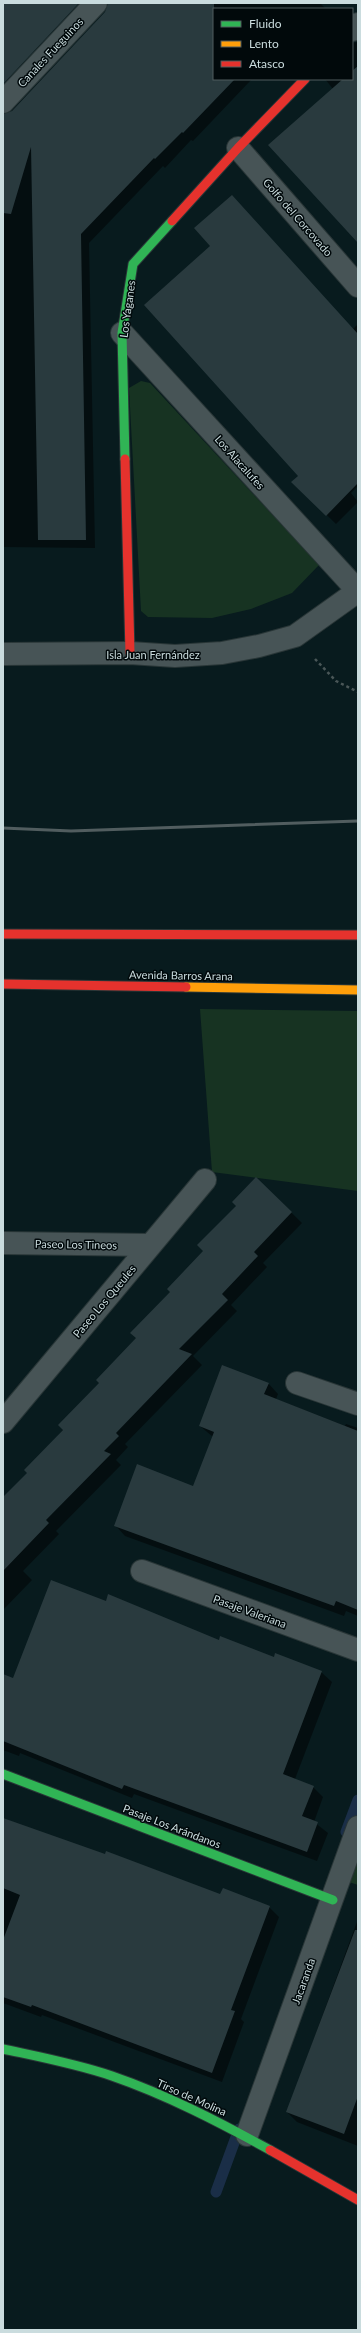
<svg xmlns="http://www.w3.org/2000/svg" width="361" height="2333" viewBox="0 0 361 2333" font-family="Lato,sans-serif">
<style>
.green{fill:#173322}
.shadow{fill:#0007}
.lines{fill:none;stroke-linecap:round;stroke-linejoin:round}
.stream{stroke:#1a2e47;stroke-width:11}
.building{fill:#293a3e}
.street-casing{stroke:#293637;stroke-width:24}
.fast-casing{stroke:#293637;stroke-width:11}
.slow-casing{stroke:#293637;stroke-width:11}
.jam-casing{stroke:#293637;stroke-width:11}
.path{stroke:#495657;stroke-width:2.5;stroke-dasharray:3 3;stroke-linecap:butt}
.street{stroke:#475456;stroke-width:22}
.fast{stroke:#30b455;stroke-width:9}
.slow{stroke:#ff9f0a;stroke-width:9}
.jam{stroke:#e5322d;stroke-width:9}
.rail{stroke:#515d5f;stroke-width:3}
.labels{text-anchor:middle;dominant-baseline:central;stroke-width:3;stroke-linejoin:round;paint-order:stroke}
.street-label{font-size:11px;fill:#cadcde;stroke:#01090b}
</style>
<rect width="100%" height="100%" fill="#081b1e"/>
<path class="green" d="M141 381 150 383 319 565 292 593 251 609 212 618 148 617 141 611 129 388Z
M200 1009 358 1011V1191L212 1172Z
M358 1857V1885L349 1882Z"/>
<path class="shadow" d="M108 3H320L326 9H214V79H252L193 141 191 140 165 168 163 166 89 243 95 548 3 547V123L10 113 106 12Z
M357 42 358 43V243L333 89 325 79H352V43Z
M358 324V486L351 493 358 502 336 524 293 482 299 476 353 329Z
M256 1178 302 1223 263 1263 267 1267 231 1305 237 1311 193 1356 202 1365 125 1444 128 1447 116 1460 121 1465 56 1531 59 1534 23 1571 32 1580 3 1610V1499L28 1473 137 1338 205 1251Z
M268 1383 278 1394 276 1399 345 1426 346 1424 358 1428V1616L346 1611 344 1616 125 1536 115 1525 194 1487 213 1437 200 1426Z
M106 1602 220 1641 321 1672 332 1682 295 1779 313 1787 323 1797 314 1822 328 1833 317 1861 134 1794 132 1798 20 1753 19 1756 3 1750V1675L14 1679Z
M3 1819 221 1896 269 1907 279 1917 241 2019 244 2022 222 2082 42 2015 41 2017 3 2003Z
M358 1919V2146L297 2122 287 2112Z"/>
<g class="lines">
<path class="stream" d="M346 1832 358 1800
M216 2192 239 2129"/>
</g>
<path class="building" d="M3 3H79L3 84Z
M108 3H214V79H235L183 133 182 132 155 159 154 158 81 234 86 540H38L31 147 11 214 3 213V114L12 111 105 12Z
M358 66V243L268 145 343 79H352V71Z
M232 195 358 334V483L326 516 291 482 298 476 144 305 210 246 194 228Z
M256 1177 292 1212 254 1252 258 1256 222 1294 228 1300 179 1349 192 1354 116 1433 119 1436 104 1451 111 1454 46 1520 49 1523 3 1571V1497L27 1473 24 1470 63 1430 58 1425 99 1383 96 1380 136 1338 130 1333 170 1292 167 1289 203 1251 197 1245 236 1206 232 1202Z
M222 1365 269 1383 264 1394 358 1431V1610L336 1601 334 1606 114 1526 137 1464 193 1486 214 1432 199 1426Z
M51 1580 106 1601 108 1594 219 1640 220 1636 274 1657 275 1653 322 1671 283 1774 314 1786 302 1816 318 1822 307 1852 124 1785 122 1789 3 1741V1674L13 1678Z
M3 1818 105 1854 106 1851 220 1894 223 1888 270 1906 231 2010 235 2011 212 2073 32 2005 31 2007 3 1997V1940L20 1895 3 1888Z
M355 1930H358V2096L344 2134 286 2112Z"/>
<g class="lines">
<g class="street-casing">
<path id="street" d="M352 30 358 24
M3 102 96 3
M238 148 358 286
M122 333 358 591
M3 654 130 653 175 656 222 653 259 646 295 636 358 591
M3 1243 150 1245
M297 1383 358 1404
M3 1422 205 1180
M142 1571 358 1650
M247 2135 358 1827"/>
</g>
<g class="fast-casing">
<path id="fast" d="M125 459 122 333 133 264 172 221
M3 1774 333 1900
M3 2049C40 2057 77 2064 112 2076 167 2095 219 2122 270 2150"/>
</g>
<g class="slow-casing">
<path id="slow" d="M186 987 358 990"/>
</g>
<g class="jam-casing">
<path id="jam" d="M172 221 238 148 305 79
M125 459 130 653
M3 934 358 935
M3 984 186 987
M270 2150 358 2200"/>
</g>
<path class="path" d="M315 659 336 681 358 692"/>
<use href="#street" class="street"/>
<use href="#fast" class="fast"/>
<use href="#slow" class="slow"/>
<use href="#jam" class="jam"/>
<path class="rail" d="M3 828 71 831 358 821"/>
</g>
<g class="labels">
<g class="street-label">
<text transform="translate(50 52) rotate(-47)">Canales Fueguinos</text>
<text transform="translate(298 217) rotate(49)">Golfo del Corcovado</text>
<text transform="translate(127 309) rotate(-82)">Los Yaganes</text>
<text transform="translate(240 462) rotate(48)">Los Alacalufes</text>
<text x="153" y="654">Isla Juan Fernández</text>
<text transform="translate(181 975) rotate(1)">Avenida Barros Arana</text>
<text transform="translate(76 1244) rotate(1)">Paseo Los Tineos</text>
<text transform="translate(104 1301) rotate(-50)">Paseo Los Queules</text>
<text transform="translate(250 1611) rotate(20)">Pasaje Valeriana</text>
<text transform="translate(172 1826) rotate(21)">Pasaje Los Arándanos</text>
<text transform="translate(303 1981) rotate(-70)">Jacaranda</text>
<text transform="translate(192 2097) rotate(24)">Tirso de Molina</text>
</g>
</g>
<rect width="361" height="2333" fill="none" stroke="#cadcde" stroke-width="8"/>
<rect x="213" y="8" width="140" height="72" fill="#01090b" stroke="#515d5f"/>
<rect x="221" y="21" width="20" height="6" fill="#30b455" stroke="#515d5f"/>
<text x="249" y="28" font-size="12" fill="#cadcde">Fluido</text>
<rect x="221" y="41" width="20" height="6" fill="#ff9f0a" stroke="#515d5f"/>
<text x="249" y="48" font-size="12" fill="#cadcde">Lento</text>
<rect x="221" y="61" width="20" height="6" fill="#e5322d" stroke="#515d5f"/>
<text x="249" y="68" font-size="12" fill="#cadcde">Atasco</text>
</svg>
